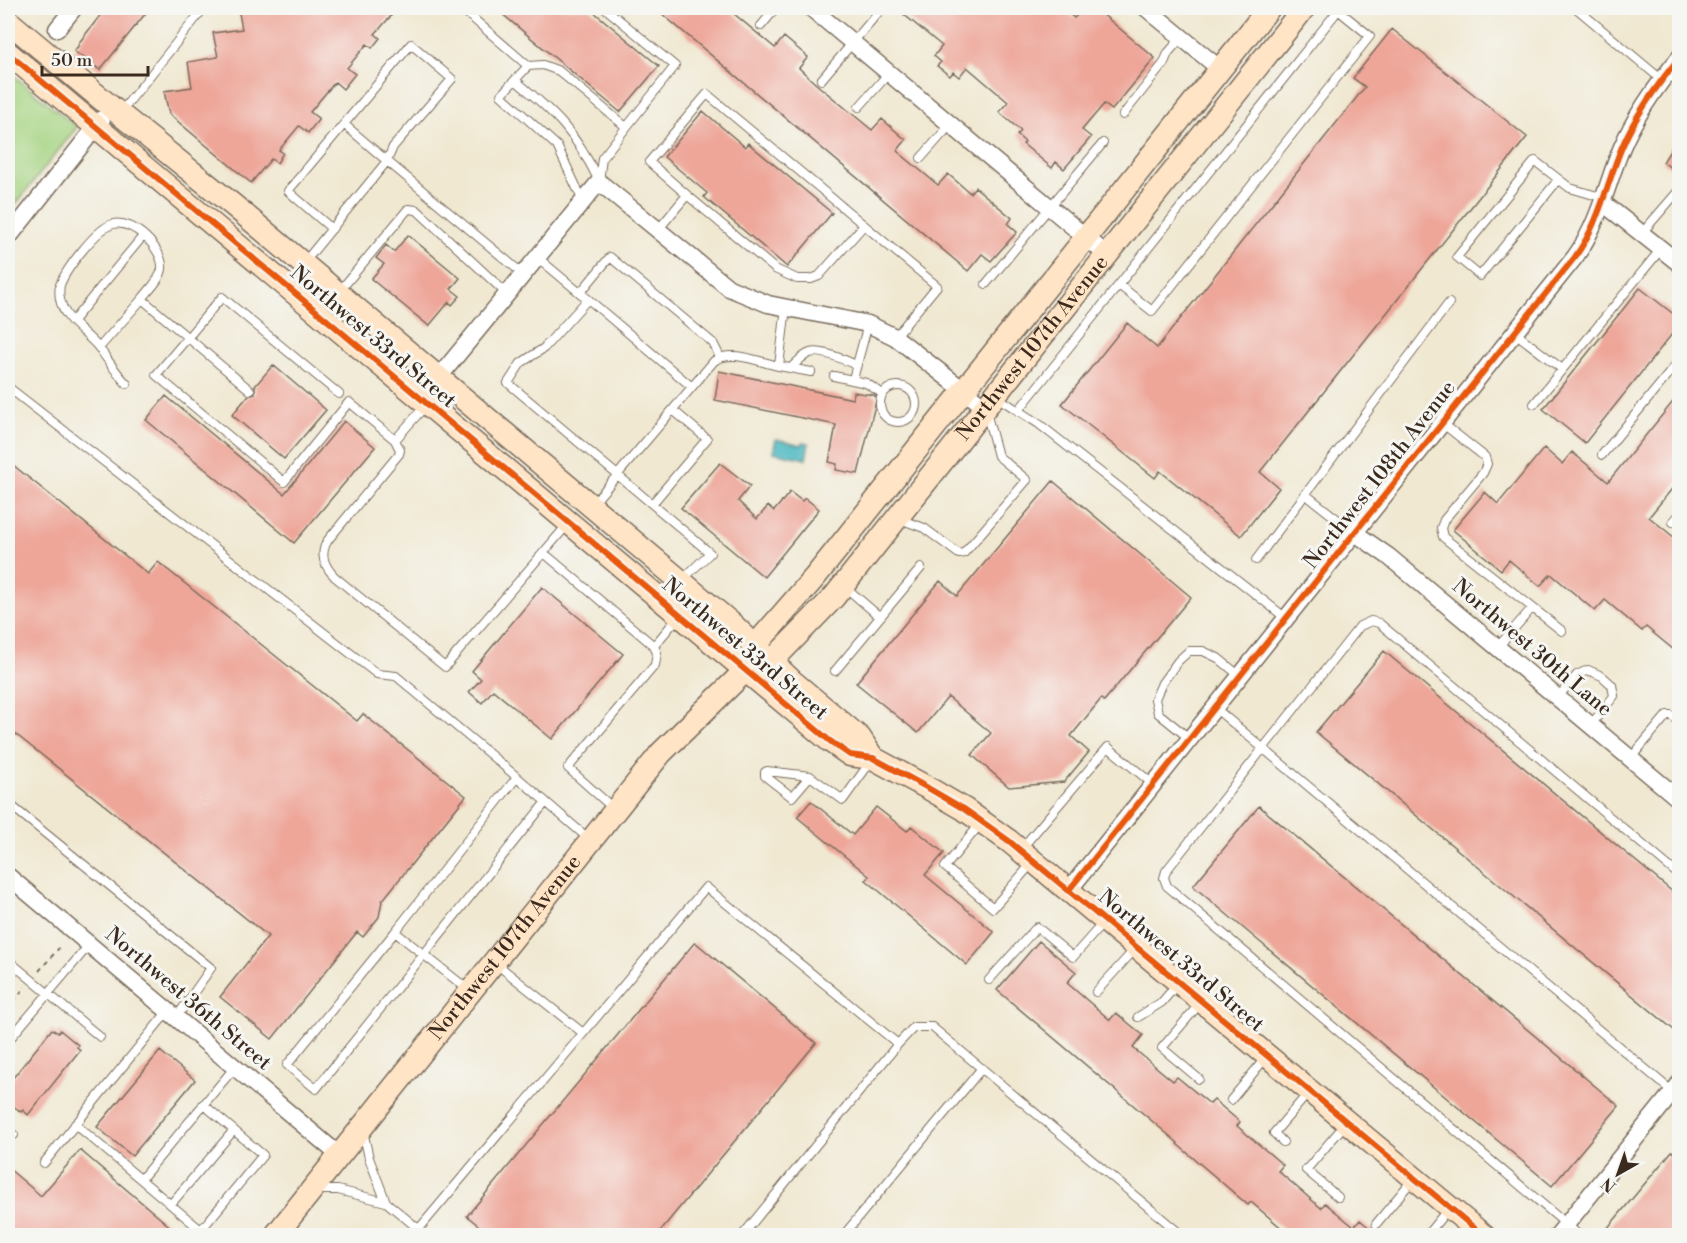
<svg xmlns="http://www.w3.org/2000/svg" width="1687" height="1243" viewBox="0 0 1687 1243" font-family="'Libre Bodoni',serif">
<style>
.green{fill:#a4d380;stroke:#707e4f;stroke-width:1.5}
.water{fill:#49b8c1;stroke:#427170;stroke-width:1.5}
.building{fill:#eea699}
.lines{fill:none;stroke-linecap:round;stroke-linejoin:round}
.lane-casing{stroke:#7a6c5d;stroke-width:10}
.street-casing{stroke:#7a6c5d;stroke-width:19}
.secondary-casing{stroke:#7a6c5d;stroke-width:25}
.path{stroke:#7a6c5d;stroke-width:2;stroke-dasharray:4.5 4.5;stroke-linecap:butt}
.lane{stroke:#fff;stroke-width:8}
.street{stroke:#fff;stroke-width:16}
.secondary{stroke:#ffe4c6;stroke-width:22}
.cycleway-casing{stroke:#f6f6f2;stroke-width:10}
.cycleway{stroke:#e8590c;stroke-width:6}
.labels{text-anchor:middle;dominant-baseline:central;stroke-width:6;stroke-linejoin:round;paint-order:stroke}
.street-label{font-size:21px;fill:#3b2a1e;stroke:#f6f6f2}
</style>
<rect width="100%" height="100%" fill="#f6f6f2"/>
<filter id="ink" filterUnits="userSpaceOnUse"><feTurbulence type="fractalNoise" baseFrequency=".0167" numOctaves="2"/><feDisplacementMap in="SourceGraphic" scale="12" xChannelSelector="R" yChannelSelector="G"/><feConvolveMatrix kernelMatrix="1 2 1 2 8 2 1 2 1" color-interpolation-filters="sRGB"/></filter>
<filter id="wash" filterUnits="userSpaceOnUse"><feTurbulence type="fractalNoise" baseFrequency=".008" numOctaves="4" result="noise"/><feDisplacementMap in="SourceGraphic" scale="24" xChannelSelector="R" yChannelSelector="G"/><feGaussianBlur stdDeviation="1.35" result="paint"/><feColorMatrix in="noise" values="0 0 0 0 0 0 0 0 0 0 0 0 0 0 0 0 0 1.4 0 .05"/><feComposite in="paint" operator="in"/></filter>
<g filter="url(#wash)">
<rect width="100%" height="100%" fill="#f0e8d1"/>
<path class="green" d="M8 71 77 127 8 214Z"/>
<path class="water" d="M776 439 802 445 803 442 809 443 806 459 773 452Z"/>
<g id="blocks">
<path class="building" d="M106 8H150L100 70 74 51 79 45 78 44Z
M238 8H398L375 34 380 38 372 48 367 44 347 68 355 74 343 89 335 82 310 112 319 119 308 133 299 126 279 150 283 153 277 163 271 159 251 183 169 114 164 91 192 87 188 62 218 57 213 33 242 29Z
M495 8H589L659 66 620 112Z
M655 8H727L775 48 784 37 808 57 799 68 816 84 872 130 882 119 906 140 897 151 938 185 948 174 970 193 975 187 1012 218 1008 224 1017 232 991 261 982 254 968 271Z
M896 8H1062L1074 18 1084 8H1095L1155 58 1112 110 1104 104 1082 130 1091 137 1064 169 1056 162 1052 168 1023 144 1025 142 1017 135 1021 131 999 112 1008 102 967 67 959 77 953 72 950 76 937 66 941 62 934 56 942 46Z
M1392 29 1527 137 1260 472 1279 488 1241 536 1160 471 1155 478 1062 404 1127 323 1157 348 1365 87 1353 78Z
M703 111 745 147 748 143 832 213 787 267 704 197 707 193 664 157Z
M1680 134V175L1663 162Z
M408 235 460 278 451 289 460 296 452 305 449 302 429 326 371 279 384 264 376 258 386 245 394 252Z
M1640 288 1680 319V324L1585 443 1543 409Z
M273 365 326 410 284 459 232 415 248 396 255 394V386Z
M719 371 853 399 854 392 873 395 877 397 858 474 836 470 837 464 829 462 836 425 715 400Z
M1680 393V479L1649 517 1680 542V655L1646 627 1642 631 1605 600 1595 611 1551 574 1540 586 1509 560 1501 570 1453 530 1485 492 1498 504 1544 448 1562 464 1572 452 1608 482Z
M166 396 284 494 344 421 375 447 294 543 146 420Z
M8 461 148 574 158 562 357 721 363 714 466 796 382 901 379 917 363 937 357 932 272 1039 220 997 268 936 8 728Z
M720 463 750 486 738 501 757 519 768 506 774 511 790 492 802 501 805 498 819 509 764 577 681 508Z
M1053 481 1191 597 1104 701 1101 699 1071 736 1089 752 1064 782 1009 787 972 755 991 733 948 697 918 733 856 683 940 581 957 596Z
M542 587 623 654 552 739 493 690 482 703 469 692 481 679 472 671Z
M1384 651 1680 898V1035L1316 732Z
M811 801 853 835 876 807 907 831 911 826 944 853 925 875 994 932 967 965 866 880 869 876 797 817Z
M1259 806 1619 1106 1552 1186 1193 886Z
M1039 941 1076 972 1067 983 1110 1020 1116 1013 1143 1035 1133 1048 1173 1081 1177 1077 1210 1104 1214 1100 1240 1122 1237 1126 1283 1165 1278 1171 1321 1208 1325 1203 1354 1227 1360 1220 1379 1236H1291L1251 1202 1248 1205 1177 1144 1178 1143 997 990Z
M695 942 816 1043 656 1236H491L467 1216Z
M52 1029 58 1033 60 1030 78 1045 77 1047 80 1050 28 1115 23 1110 21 1112 8 1102V1084Z
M160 1051 195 1080 132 1156 97 1127Z
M80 1150 181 1236H8V1168L41 1196Z
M1672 1151 1680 1157V1236H1601Z"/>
</g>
</g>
<g filter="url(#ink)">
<use href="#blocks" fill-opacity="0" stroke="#7a6c5d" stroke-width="1.5"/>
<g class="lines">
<g class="lane-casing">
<path id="lane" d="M461 8 528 66 501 95 557 146 583 201
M1576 8 1662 80
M761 26 776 8
M528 66 543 65 559 71 626 127
M1667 73 1680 83
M515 80C557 115 575 132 599 181
M821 80 882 8
M859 107 889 73
M120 113 204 8
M1123 115 1164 63 1168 53 1181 38
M921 158 951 124
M1558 180 1480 276 1457 257 1535 161 1570 188 1604 198
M599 182 602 158 675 66 605 8
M687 195 775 269 797 279H811L819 276 864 225
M332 229 288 191 411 44 452 79 393 147 387 161 345 125
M658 230 687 195 649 162 707 94 937 286 895 337
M1642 233 1680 189
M537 257 580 293 610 257 713 343 720 357
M303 264 387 161 523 274
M986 284 1103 143
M1119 285 1152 311 1370 36 1338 10
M338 293 408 209 417 210 507 294
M580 293 588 299 544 348 521 363 508 383 652 504 707 439 673 410
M588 299 692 387
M72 322 143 236
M1514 332 1562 369
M99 348 142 299 250 390
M779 366 811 372
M791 368C796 363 802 356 810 353 821 349 845 360 856 365
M834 376 866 383 883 394
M853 379 868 324
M127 384C116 373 108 360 99 348 86 332 67 323 61 303 59 297 59 291 60 285 66 269 97 228 113 224 133 219 164 249 162 269 160 280 149 290 142 299
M880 404a18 18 0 1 1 36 0a18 18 0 1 1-36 0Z
M8 387 377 674 396 676 517 777
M339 394 222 297 156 375 284 482 349 402 395 440 400 450 399 454 328 540C319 554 324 566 335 577L445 667 568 524
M997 401 1000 399 1039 424 1287 619
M1534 404 1661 249
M1018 411 1340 8
M1442 423 1485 457 1487 464 1483 473 1444 520 1441 528 1443 537 1562 631
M395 440 426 405
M1602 455 1680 360
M1305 494 1355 533
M652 504 710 553 681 581
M591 506 714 361C732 349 759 362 779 366L786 307
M900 519 924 528 959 554 964 553 1027 480 998 456 986 412
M1673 522 1680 514
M544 553 654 646
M1256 560 1449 303
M844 586 880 617
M1497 648 1532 608
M835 671 921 568
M1557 698 1577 675 1588 670 1602 676 1612 685 1614 696 1590 726
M1215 708 1680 1098
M1190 739 1158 713 1155 699 1162 683 1178 661 1189 651H1203L1218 658 1241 677
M1630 759 1667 715H1671L1680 722
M810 776 792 797 765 776V772L767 771 810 776 843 800 871 761
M8 803 211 968 176 1018
M614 809 568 768 655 665 657 653 654 646 679 616
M981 823 945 867 993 908 1032 863
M1021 849 1108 747 1154 785
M395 932 287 1065 316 1089 545 803
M8 960 100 1037
M494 962 583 1033
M989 980 1037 927 1073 957 1103 923
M470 991 395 932 517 777 590 840
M1096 992 1135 949
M1138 1017 1162 1002 1179 982
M8 1041 89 945
M1199 1079 1162 1048 1202 1001
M1231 1100 1267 1056
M75 1124 208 1236
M8 1130 14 1135
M363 1131 369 1158 386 1202
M1283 1142 1274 1133 1310 1091
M44 1163 168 1011
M141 1179 235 1067
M315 1190H338L386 1202 427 1236
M1338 1197 1306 1170 1347 1122
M171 1204 234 1130
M1376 1224 1414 1178
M201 1230 263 1155 203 1104
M413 1236 706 887 898 1044
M742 1236 898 1044 914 1027H932L1183 1236
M843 1236 982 1068
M1426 1236 1449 1208
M1580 1236 1167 886 1164 878 1166 871 1360 626 1371 621 1379 623 1680 876"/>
</g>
<g class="street-casing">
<path id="street" d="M811 8 1107 255
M1146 8 1220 69
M57 29 74 8
M1603 203 1680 264
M8 238 102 119
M421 399 599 182 729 288 768 304 868 324 895 337 985 407
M1355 533 1388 556 1680 800
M8 876 339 1155
M1069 890 1575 257C1600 222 1606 185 1622 147 1636 114 1657 85 1680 57
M1557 1236 1680 1083"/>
</g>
<g class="secondary-casing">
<g id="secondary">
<path d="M8 21 111 107 233 205 733 625 792 681 860 738 873 758"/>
<path d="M8 53 830 741 850 755 873 758 928 788 964 809 1009 841 1484 1236"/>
<path d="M750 658 755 646 815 577 1269 8"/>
<path id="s1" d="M275 1236 661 753 745 671 771 662 834 597 1304 8"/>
</g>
</g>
<path class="path" d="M39 971 59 948
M8 1008 25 987"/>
<use href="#lane" class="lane"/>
<use href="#street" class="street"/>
<use href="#secondary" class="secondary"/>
<g class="cycleway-casing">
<path id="cycleway" d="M8 53 830 741 850 755 873 758 928 788 964 809 1009 841 1484 1236
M1069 890 1575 257C1600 222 1606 185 1622 147 1636 114 1657 85 1680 57"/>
</g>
<use href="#cycleway" class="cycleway"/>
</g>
</g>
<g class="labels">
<g class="street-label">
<text transform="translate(373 337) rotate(40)">Northwest 33rd Street</text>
<text stroke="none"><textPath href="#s1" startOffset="1172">Northwest 107th Avenue</textPath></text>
<text transform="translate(1380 475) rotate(-52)">Northwest 108th Avenue</text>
<text transform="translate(1532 648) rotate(40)">Northwest 30th Lane</text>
<text transform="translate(745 649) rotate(40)">Northwest 33rd Street</text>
<text stroke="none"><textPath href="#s1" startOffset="369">Northwest 107th Avenue</textPath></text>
<text transform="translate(1181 961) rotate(40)">Northwest 33rd Street</text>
<text transform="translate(188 999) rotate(40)">Northwest 36th Street</text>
</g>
</g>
<rect width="1687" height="1243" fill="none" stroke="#f6f6f2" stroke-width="30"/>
<g transform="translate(1618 1174) rotate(220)" stroke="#f6f6f2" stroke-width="4.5" paint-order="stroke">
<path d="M0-4.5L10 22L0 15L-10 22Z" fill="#3b2a1e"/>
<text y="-9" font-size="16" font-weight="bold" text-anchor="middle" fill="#3b2a1e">N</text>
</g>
<path d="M42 66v9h106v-9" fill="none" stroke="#3b2a1e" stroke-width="3"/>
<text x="51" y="66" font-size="18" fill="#3b2a1e" stroke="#f6f6f2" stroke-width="4.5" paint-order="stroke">50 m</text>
</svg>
